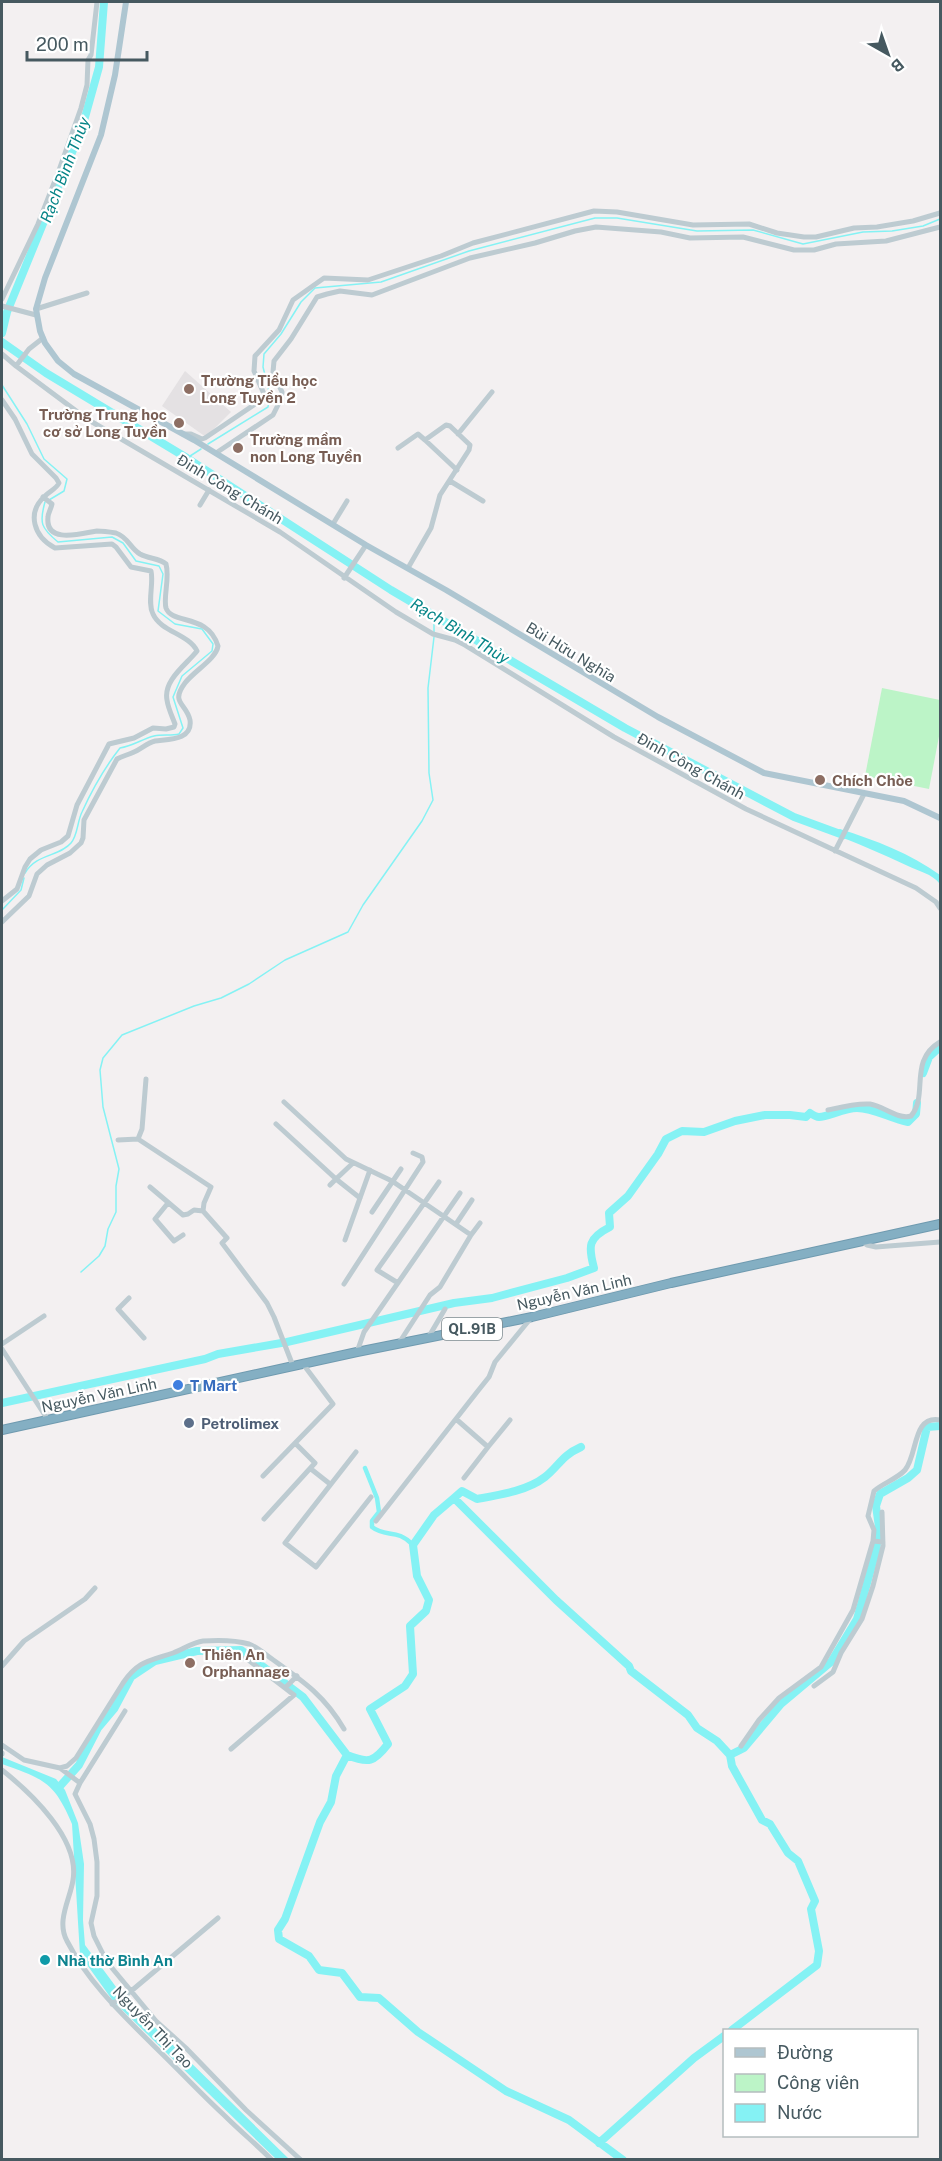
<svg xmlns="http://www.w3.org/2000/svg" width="942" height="2161" viewBox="0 0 942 2161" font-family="'Public Sans',sans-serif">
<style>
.education{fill:#e4e1e3}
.green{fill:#bcf4c7}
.water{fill:#85f2f4}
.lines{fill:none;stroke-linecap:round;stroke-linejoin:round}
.stream{stroke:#85f2f4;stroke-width:1.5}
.canal{stroke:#85f2f4;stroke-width:4.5}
.river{stroke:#85f2f4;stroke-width:8}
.highway-casing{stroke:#6f9aaf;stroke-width:10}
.minor{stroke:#bdcbd1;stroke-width:5}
.major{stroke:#aec6d1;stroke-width:6}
.highway{stroke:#84afc3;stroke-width:8}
.education-dot{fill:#8d6e63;stroke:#fff;stroke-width:2}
.shop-dot{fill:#3f7fe0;stroke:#fff;stroke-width:2}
.service-dot{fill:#5c6f8a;stroke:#fff;stroke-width:2}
.culture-dot{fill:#0f9aa8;stroke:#fff;stroke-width:2}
.labels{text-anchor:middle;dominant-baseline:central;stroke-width:4.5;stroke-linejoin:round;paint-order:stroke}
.shield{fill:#fff;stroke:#7e8b90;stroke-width:1.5}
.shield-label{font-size:14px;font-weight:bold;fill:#465960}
.education-label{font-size:15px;font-weight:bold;fill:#785e54;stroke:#fff;text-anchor:start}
.street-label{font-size:15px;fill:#465960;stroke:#fff}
.shop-label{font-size:15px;font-weight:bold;fill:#366cbe;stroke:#fff;text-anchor:start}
.service-label{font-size:15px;font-weight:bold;fill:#4e5e75;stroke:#fff;text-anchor:start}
.culture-label{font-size:15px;font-weight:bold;fill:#0d838f;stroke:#fff;text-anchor:start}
.water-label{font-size:16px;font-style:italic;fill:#058487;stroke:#fff}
</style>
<rect width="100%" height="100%" fill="#f3f0f1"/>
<path class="education" d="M185 371 231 412 206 437 162 406Z"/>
<path class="green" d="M882 688 940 700V731L929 789 865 776Z"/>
<path class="water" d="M840 829C875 840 911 854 940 875V884C931 873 920 872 908 866 882 854 856 842 829 833Z
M2 1757 56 1779 65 1790 78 1823 84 1864 83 1920 85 1945 122 1995 289 2159H276L113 2001 80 1955 72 1824C54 1781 43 1779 2 1764Z"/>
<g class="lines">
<path class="stream" d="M2 385 27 424 44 459 67 479 64 491 49 500
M208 444 268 407 270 395 263 367 264 354 281 334 301 302 315 288 381 282 469 251 595 218H617L697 231 753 230 803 244 863 232 892 231 923 226 940 219
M187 458 201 449
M434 632V615
M25 873C37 853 59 857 71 843 78 835 77 822 82 812 92 790 105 767 120 748 133 746 142 739 154 736 162 734 171 736 179 734L183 728 173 697 182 676 212 651 213 644 202 629 175 624 158 611 163 574 159 566 136 561 123 543 112 537 58 542C41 528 39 523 45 502
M2 910 21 890 24 878
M81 1272 99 1256 105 1246 108 1229 116 1212V1186L119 1169 103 1107 100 1070 103 1058 122 1035 194 1006 221 998 249 984 285 960 348 932 363 905 422 821 433 800 429 773 428 688 434 637"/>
<path class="canal" d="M365 1468 377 1498 379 1512 372 1521V1527C386 1538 397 1528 413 1545"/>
<path class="river" d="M2 333 7 312 82 128 99 67 104 2
M2 342 46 373 187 458 391 590 625 728 794 817 843 835
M923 1073 929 1057 940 1047
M2 1403 205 1359 218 1354 287 1342 454 1303 492 1298 567 1278 594 1268C588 1246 588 1238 610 1227L609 1213 628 1196 658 1154 666 1139 682 1131 704 1132 735 1121 765 1115H790L806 1117 810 1113C813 1115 816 1117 819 1117 828 1117 844 1108 857 1108 874 1108 891 1119 908 1122L916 1114 917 1103
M454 1498 462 1491 477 1499C499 1495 527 1491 545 1477 560 1465 561 1456 581 1447
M347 1755C369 1764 374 1762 388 1744L370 1709 405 1686 413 1674 410 1626 426 1611 429 1600 417 1576 413 1545 434 1515 454 1498 556 1600 629 1666 631 1671 688 1715 697 1728 717 1741 730 1755
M61 1785 79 1765 98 1728 114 1709 131 1677 155 1661 197 1651 241 1650 303 1697 347 1755 336 1776 331 1802 320 1822 285 1919 278 1930 279 1939 309 1956 319 1970 342 1973 360 1997 379 1998 418 2032 506 2091 569 2120 623 2160
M732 2030 817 1965 819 1951 811 1909 815 1901 798 1861 788 1853 770 1824 762 1820 732 1766 730 1755 744 1748 781 1704 831 1662 857 1619 876 1551 879 1527 876 1506 880 1494 908 1478 917 1470 927 1427 940 1426
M599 2143 694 2058 724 2036"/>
<g class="highway-casing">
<path id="highway" d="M2 1430 357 1352 532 1317 671 1283 940 1224"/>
</g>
<path class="minor" d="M2 299 38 224 58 173 81 108 87 85 88 60 91 55 97 2
M2 306 36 315
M36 309 87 293
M43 338 29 349 16 366 87 419 280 532 396 612 433 634 455 640 465 645 614 737 746 809 916 888 936 902 940 908
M2 354 16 366
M2 400 15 419 32 454 56 478 59 483C56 489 50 491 45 496 26 513 34 537 55 548L112 544 116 547 131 567 151 571C154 584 147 602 153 614 161 632 189 634 197 651 187 664 163 680 167 700 168 708 172 716 175 724L174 727 166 729 153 728 134 738 109 744 77 805 68 836 61 842 41 850 30 859 25 867 17 889 2 901
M183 434H191L202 439 205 438 264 398V394L254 371 255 356 279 330 293 300 324 278 368 280 441 256 473 243 594 211 617 212 693 225 749 224 777 233 804 237H816L854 228 877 227 913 221 940 213
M458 434 492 392
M425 440 457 470
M398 448 418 434 425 440 446 425 450 426 470 445 469 450 440 495 431 528 408 568
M216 453 273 415 281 399 282 392 273 372 274 361 291 339 317 297 327 294 340 291 372 295 470 258 535 243 575 231 596 227 661 232 690 238 743 237 794 250H814L836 244 886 241 940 227
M450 481 483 501
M200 505 209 490
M333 524 347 501
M344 578 366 545
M835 851 864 794
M2 922 29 896 37 874 47 865 70 853 81 843 83 838 84 820 117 759C122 756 128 755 134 752 141 749 147 743 155 741 166 739 193 741 190 720 186 703 170 703 185 683 194 671 216 659 218 646 208 613 172 625 166 608 163 597 170 578 166 564 159 558 149 559 140 554 130 548 128 537 116 533 110 532 103 531 97 531 83 533 45 545 48 517 48 513 51 509 52 504L43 497
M146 1079 142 1129 138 1139 211 1187 204 1203 203 1211 227 1238 222 1243 267 1303 274 1317 293 1366
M284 1102 346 1159 392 1181 471 1235 440 1287 430 1295 399 1343
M828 1110C841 1107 856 1103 870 1104 883 1106 898 1120 911 1116 929 1095 908 1061 940 1042
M276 1124 336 1179 353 1163
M118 1140 138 1139
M330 1185 336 1179 360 1198
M150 1187 183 1215 188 1214 194 1210 203 1211
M168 1203 155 1219 174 1241 183 1235
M372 1212 401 1169
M456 1224 472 1200
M471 1235 480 1223
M345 1240 370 1170
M863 1242 867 1245 876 1247 940 1242
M398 1283 377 1270 439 1182
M344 1284 423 1162 422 1157 413 1153
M129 1298 118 1309 144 1338
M428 1338 445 1309
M2 1344 44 1316
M2 1349 48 1420
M357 1352 364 1332 460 1193
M456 1419 488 1447 464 1478
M488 1447 510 1420
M356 1452 285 1543 316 1567 371 1497
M311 1469 330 1484
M263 1476 333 1404 303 1364
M264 1519 315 1463 296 1444
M376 1521 477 1392 489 1377 495 1362 531 1318
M883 1542 873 1541 874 1530 868 1516 874 1491C883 1483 897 1479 905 1470 918 1455 912 1415 940 1420
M219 1655 247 1659 285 1688
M2 1666 24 1641 85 1599 95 1588
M814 1686 833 1672 841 1653 862 1619 873 1586 883 1546 882 1512
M2 1745 24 1760 60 1768 80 1783 75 1794 90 1824 94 1839 97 1862V1896L91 1923 94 1936 107 1962 156 2021 186 2048 246 2110 301 2160
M741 1746 759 1720 779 1698 821 1667 853 1610 873 1541
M231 1749 294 1695 285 1688 297 1676
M2 1754V1753
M60 1768 67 1766 76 1758 123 1683C138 1661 149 1661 173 1653 182 1650 193 1642 203 1641 217 1640 235 1640 249 1644 257 1647 265 1654 272 1659 303 1681 325 1696 344 1729
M2 1770C31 1793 80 1839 73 1880 70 1900 56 1921 67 1941 88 1982 122 2014 154 2046 178 2069 201 2094 225 2116 240 2131 257 2145 272 2160
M80 1783 125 1711
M112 2004 130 1992 218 1918"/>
<path class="major" d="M126 2 115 75 101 135 45 278 36 309 40 331 45 343 58 361 74 374 194 440 366 545 446 590 658 717 764 773 904 801 940 818"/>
<use href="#highway" class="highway"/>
</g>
<g class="education-dot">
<circle cx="189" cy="389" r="6"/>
<circle cx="179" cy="423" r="6"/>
<circle cx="238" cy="448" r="6"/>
<circle cx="820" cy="780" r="6"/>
<circle cx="190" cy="1663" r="6"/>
</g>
<circle class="shop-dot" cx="178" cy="1385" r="6"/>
<circle class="service-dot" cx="189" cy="1423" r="6"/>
<circle class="culture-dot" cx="45" cy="1960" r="6"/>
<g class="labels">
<rect class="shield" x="442" y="1318" width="60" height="22" rx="4.5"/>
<g class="shield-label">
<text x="472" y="1329">QL.91B</text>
</g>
<g class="education-label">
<text x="201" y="380">Trường Tiểu học<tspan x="201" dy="17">Long Tuyền 2</tspan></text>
<text x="167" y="414" text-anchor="end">Trường Trung học<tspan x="167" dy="17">cơ sở Long Tuyền</tspan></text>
<text x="250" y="439">Trường mầm<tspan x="250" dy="17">non Long Tuyền</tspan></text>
<text x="832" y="780">Chích Chòe</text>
<text x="202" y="1654">Thiên An<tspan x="202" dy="17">Orphannage</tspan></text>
</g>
<g class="street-label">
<text transform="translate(230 489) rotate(31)">Đinh Công Chánh</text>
<text transform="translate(571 652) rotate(31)">Bùi Hữu Nghĩa</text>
<text transform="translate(691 766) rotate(29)">Đinh Công Chánh</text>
<text transform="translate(574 1292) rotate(-13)">Nguyễn Văn Linh</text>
<text transform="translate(99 1395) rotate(-12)">Nguyễn Văn Linh</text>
<text transform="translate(153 2027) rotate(46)">Nguyễn Thị Tạo</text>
</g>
<g class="shop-label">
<text x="190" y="1385">T Mart</text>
</g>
<g class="service-label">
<text x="201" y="1423">Petrolimex</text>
</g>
<g class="culture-label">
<text x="57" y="1960">Nhà thờ Bình An</text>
</g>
<g class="water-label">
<text transform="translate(65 170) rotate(-69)">Rạch Bình Thủy</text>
<text transform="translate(460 631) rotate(31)">Rạch Bình Thủy</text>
</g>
</g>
<rect width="942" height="2161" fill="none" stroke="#465960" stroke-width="6"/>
<rect x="723" y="2029" width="195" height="108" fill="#ffffff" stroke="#b5bdbf" stroke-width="1.5"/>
<rect x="735" y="2048" width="30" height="9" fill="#aec6d1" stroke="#b5bdbf" stroke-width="1.5"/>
<text x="777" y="2059" font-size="18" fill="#465960">Đường</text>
<rect x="735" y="2074" width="30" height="18" fill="#bcf4c7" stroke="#b5bdbf" stroke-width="1.5"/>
<text x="777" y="2089" font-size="18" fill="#465960">Công viên</text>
<rect x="735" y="2104" width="30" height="18" fill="#85f2f4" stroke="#b5bdbf" stroke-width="1.5"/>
<text x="777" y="2119" font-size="18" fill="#465960">Nước</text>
<g transform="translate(888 54) rotate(140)" stroke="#ffffff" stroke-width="4.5" paint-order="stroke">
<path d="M0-4.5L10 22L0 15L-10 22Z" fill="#465960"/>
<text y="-9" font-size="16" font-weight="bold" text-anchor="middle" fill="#465960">B</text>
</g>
<path d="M27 51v9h120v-9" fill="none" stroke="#465960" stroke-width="3"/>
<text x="36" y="51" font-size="18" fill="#465960" stroke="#ffffff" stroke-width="4.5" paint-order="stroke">200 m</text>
</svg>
